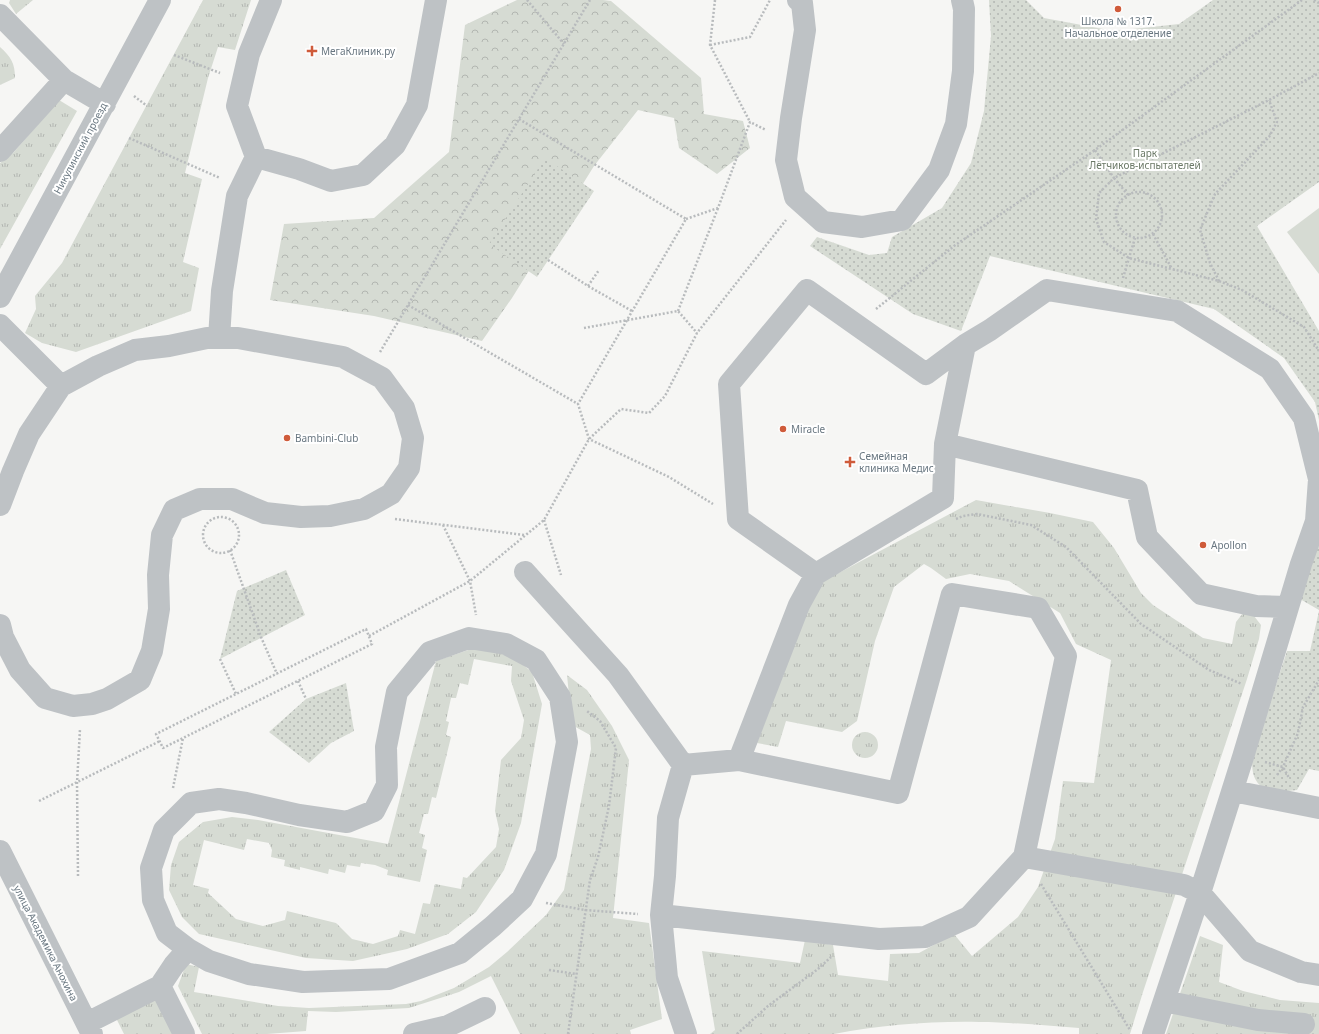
<svg xmlns="http://www.w3.org/2000/svg" width="1319" height="1034" viewBox="0 0 1319 1034" font-family="'Noto Sans',sans-serif">
<style>
.grass{fill:url(#grass-tufts);fill-rule:evenodd}
.forest{fill:url(#forest-crowns)}
.park{fill:url(#park-dots)}
.pitch{fill:#d6dbd3}
.lines{fill:none;stroke-linecap:round;stroke-linejoin:round}
.path{stroke:#b8bbbd;stroke-width:2.5;stroke-dasharray:2 2;stroke-linecap:butt}
.minor{stroke:#bec2c5;stroke-width:22}
.poi-dot{fill:#cf5b3a;stroke:#fff;stroke-width:1.5}
.labels{text-anchor:middle;dominant-baseline:central;stroke-width:4;stroke-linejoin:round;paint-order:stroke}
.poi-label{font-size:10px;fill:#697781;stroke:#fff;text-anchor:start}
.street-label{font-size:10px;fill:#697781;stroke:#fff}
.park-label{font-size:10px;fill:#6b7967;stroke:#fff}
</style>
<defs>
<pattern id="grass-tufts" width="24" height="20" patternUnits="userSpaceOnUse"><rect width="24" height="20" fill="#d6dbd3"/><path d="M3 7l-1-3M5 7V3M7 7l1-3M15 17l-1-3M17 17v-4M19 17l1-3" fill="none" stroke="#b2b6b1"/></pattern>
<pattern id="forest-crowns" width="20" height="18" patternUnits="userSpaceOnUse"><rect width="20" height="18" fill="#d6dbd3"/><path d="M2 6a3 3 0 1 1 6 0M12 15a3 3 0 1 1 6 0" fill="none" stroke="#b2b6b1"/></pattern>
<pattern id="park-dots" width="8" height="8" patternUnits="userSpaceOnUse"><rect width="8" height="8" fill="#d6dbd3"/><path d="M2 2h.1M6 6h.1" fill="none" stroke="#b2b6b1" stroke-width="1.8" stroke-linecap="round"/></pattern>
</defs>
<rect width="100%" height="100%" fill="#f6f6f4"/>
<path class="grass" d="M10 0H33L16 14 9 3Z
M203 0H251L235 50 218 47 208 78 185 173 202 179 183 262 199 268 191 311 76 352 42 343 25 333 36 309 35 296 62 263Z
M0 47C11 57 15 63 15 78L0 85Z
M59 100 77 111 0 249V163L14 152Z
M976 500 1050 513 1093 522 1114 548 1141 593 1153 605 1203 638 1232 644 1236 622 1243 613 1254 616 1261 625 1259 639 1247 679 1143 992 1130 1034H1079V1028C1046 1026 1012 1022 979 1022 931 1021 882 1025 834 1034H710L715 1030 702 951 800 963 805 940 833 945 838 975 888 981 890 954 919 953 954 934 972 956 1018 917 1038 887 1055 839 1063 781 1094 783 1111 660 1076 644 1060 613 1009 581 970 574 946 579 931 568 924 564 894 587 875 641 857 721 842 732 786 721 778 747 757 743 816 585Z
M477 647 508 653 532 672 542 704 521 823 504 870 476 912 448 934 407 949 353 961 306 958 199 934 182 917 169 890 171 865 179 842 203 822 232 817 258 820 388 844 436 661ZM474 659 512 666 511 681 524 720 521 738 501 760 495 811 499 829 496 847 467 878 463 877 461 889 435 884 430 904 423 903 415 934 400 930 398 936 373 944 352 939 336 923 287 911 285 920 263 926 236 919 208 893 209 889 193 885 204 840 244 850 247 839 269 843 272 850 271 857 285 860 284 866 300 870V867L328 874 329 869 345 873 347 865 360 867 361 863 375 865 388 870 387 875 420 882 427 850 422 848 425 835 419 833 424 814H428L432 797 436 798 451 737 446 735 449 722 446 721 451 698H456L460 683 468 685Z
M567 675 587 690 612 726 629 760 613 918 649 923 662 1019 630 1030 631 1034H520L491 976 459 992 409 1008 336 1012 308 1011 306 1031 267 1034H202L178 986 186 964 199 967 194 992 278 1006 309 1008 406 1004 421 1001 454 988 489 967 507 952 546 915 564 890 591 749 590 735 572 725Z
M852 745a13 13 0 1 1 26 0a13 13 0 1 1-26 0Z
M1200 936 1223 945 1219 982 1243 991 1280 1000 1319 1003V1034H1166Z
M158 992 178 1034H124L115 1016Z"/>
<path class="forest" d="M517 0H603L611 1 701 78 704 114 743 121 750 148 717 174 679 148 674 118 638 110 594 166 512 298 482 341 374 316 270 300 284 224 374 218 449 152 465 25Z"/>
<path class="park" d="M989 0H1026L1044 18 1114 31 1179 24 1213 0H1319V182L1257 226 1319 331V420L1315 402 1284 358 1214 309 990 256 961 331 913 314 810 246 817 237 869 255 887 253 892 237 942 208 971 163 984 111 991 36Z
M545 158 594 191 537 277 489 244Z
M1319 526V610L1300 599Z
M286 570 305 615 220 659 237 591Z
M1319 611V771L1309 769 1297 790 1269 793C1254 782 1252 776 1252 758L1287 651H1310Z
M346 683 354 731 331 743 309 763 269 732 306 699Z"/>
<path class="pitch" d="M1319 208V274L1287 232Z"/>
<g class="lines">
<path class="path" d="M527 0 564 44
M715 0 710 45 750 122
M1302 0 1095 150 1114 178 1099 193 1096 219 1104 242 1129 258 1219 281 1242 290 1304 327 1319 351
M1314 0 1319 3
M710 45 750 37 770 0
M174 55 220 73
M134 96 147 106
M519 119 686 219 578 404 589 439 669 477 713 504
M129 138 220 178
M1116 215a23 23 0 1 1 46 0a23 23 0 1 1-46 0Z
M1128 195 1114 178 1269 100 1319 73
M686 219 718 208 750 122 766 130
M1153 234 1172 269
M548 260 588 286 632 311
M1123 278 1135 238
M1219 281 1210 263 1200 230 1215 194 1269 137 1277 122 1269 100
M588 286 599 270
M408 305 578 404
M876 309 954 246 1095 150
M678 311 718 208
M584 328 678 311 697 333
M380 352 590 0
M203 535a18 18 0 1 1 36 0a18 18 0 1 1-36 0Z
M395 519 525 535
M956 519 963 516 977 514 1031 525 1066 547 1141 624 1209 670 1242 684
M544 520 561 575
M443 525 470 581 476 615
M230 550 261 637 277 674
M366 629 372 644 163 748 156 734Z
M369 636 470 581 544 520 589 439 621 409 649 413 665 396 697 333 786 220
M220 659 236 694
M298 681 306 699
M1265 762 1283 767 1289 778
M1277 775 1283 767 1298 733 1303 707 1319 680
M173 788 183 738
M39 801 160 741
M78 876 77 783 80 729
M1041 884 1130 1030
M546 903 585 910 638 914
M549 970 576 974
M568 1034 590 880 598 857 609 806 616 748 600 721 587 711
M737 1034 768 1006 818 969 831 957"/>
<path class="minor" d="M798 0 802 3 805 30 791 118 786 160 795 197 823 222 862 227 902 220 939 170 956 124 963 71 964 9 962 0
M0 15 64 80 105 104
M0 151 64 80
M256 157 299 169 331 181 363 175 395 145 417 105 436 0
M0 297 160 0
M0 325 61 386
M219 338 222 291 237 196 256 157 237 106 249 54 271 0
M0 505 13 471 29 434 61 386 98 366 135 350 169 346 207 338H238L343 357 382 378 404 408 413 438 409 468 391 494 364 509 330 516 301 517 265 513 232 499H200L174 510 162 535 158 575 159 609 152 651 140 680 107 699 92 704 73 706 45 698 20 670 3 637 0 625
M525 572 618 675 683 765
M816 574 738 519 729 384 807 290 926 374 965 345
M469 638 506 644 536 660 560 697 567 742 546 854 522 899 493 926 460 953 389 979 303 982 249 974 209 961 188 949 167 933 153 900 151 868 164 830 191 803 219 799 246 803 299 815 347 822 374 811 387 785 386 747 397 692 430 652Z
M739 760 799 605 816 574 943 498 945 444
M1233 791 1319 808
M0 851 92 1034
M1024 857 1184 885 1200 893 1250 951 1301 972 1319 975
M661 915 879 939 925 937 969 917 1024 857 1066 656 1038 608 952 594 898 793 739 760 683 765 668 818 665 876 661 915 667 978 686 1034
M160 986 184 1034
M1164 1001 1258 1020 1304 1024
M87 1023 160 986 174 965 188 949
M414 1034 448 1026 485 1008
M1153 1034 1200 893 1243 757 1301 564 1316 521 1319 479 1304 418 1270 369 1177 311 1047 290 990 330 965 345 945 444 1137 490 1147 537 1201 594 1256 606 1288 607"/>
</g>
<g class="poi-dot">
<circle cx="1118" cy="9" r="4"/>
<path d="M310 45h4v4h4v4h-4v4h-4v-4h-4v-4h4z"/>
<circle cx="783" cy="429" r="4"/>
<circle cx="287" cy="438" r="4"/>
<path d="M848 456h4v4h4v4h-4v4h-4v-4h-4v-4h4z"/>
<circle cx="1203" cy="545" r="4"/>
</g>
<g class="labels">
<g class="poi-label">
<text x="1118" y="21" text-anchor="middle">Школа № 1317.<tspan x="1118" dy="12">Начальное отделение</tspan></text>
<text x="321" y="51">МегаКлиник.ру</text>
<text x="791" y="429">Miracle</text>
<text x="295" y="438">Bambini-Club</text>
<text x="859" y="456">Семейная<tspan x="859" dy="12">клиника Медис</tspan></text>
<text x="1211" y="545">Apollon</text>
</g>
<g class="street-label">
<text transform="translate(80 148) rotate(-62)">Никулинский проезд</text>
<text transform="translate(46 943) rotate(63)">улица Академика Анохина</text>
</g>
<g class="park-label">
<text x="1145" y="153">Парк<tspan x="1145" dy="12">Лётчиков-испытателей</tspan></text>
</g>
</g>
</svg>
